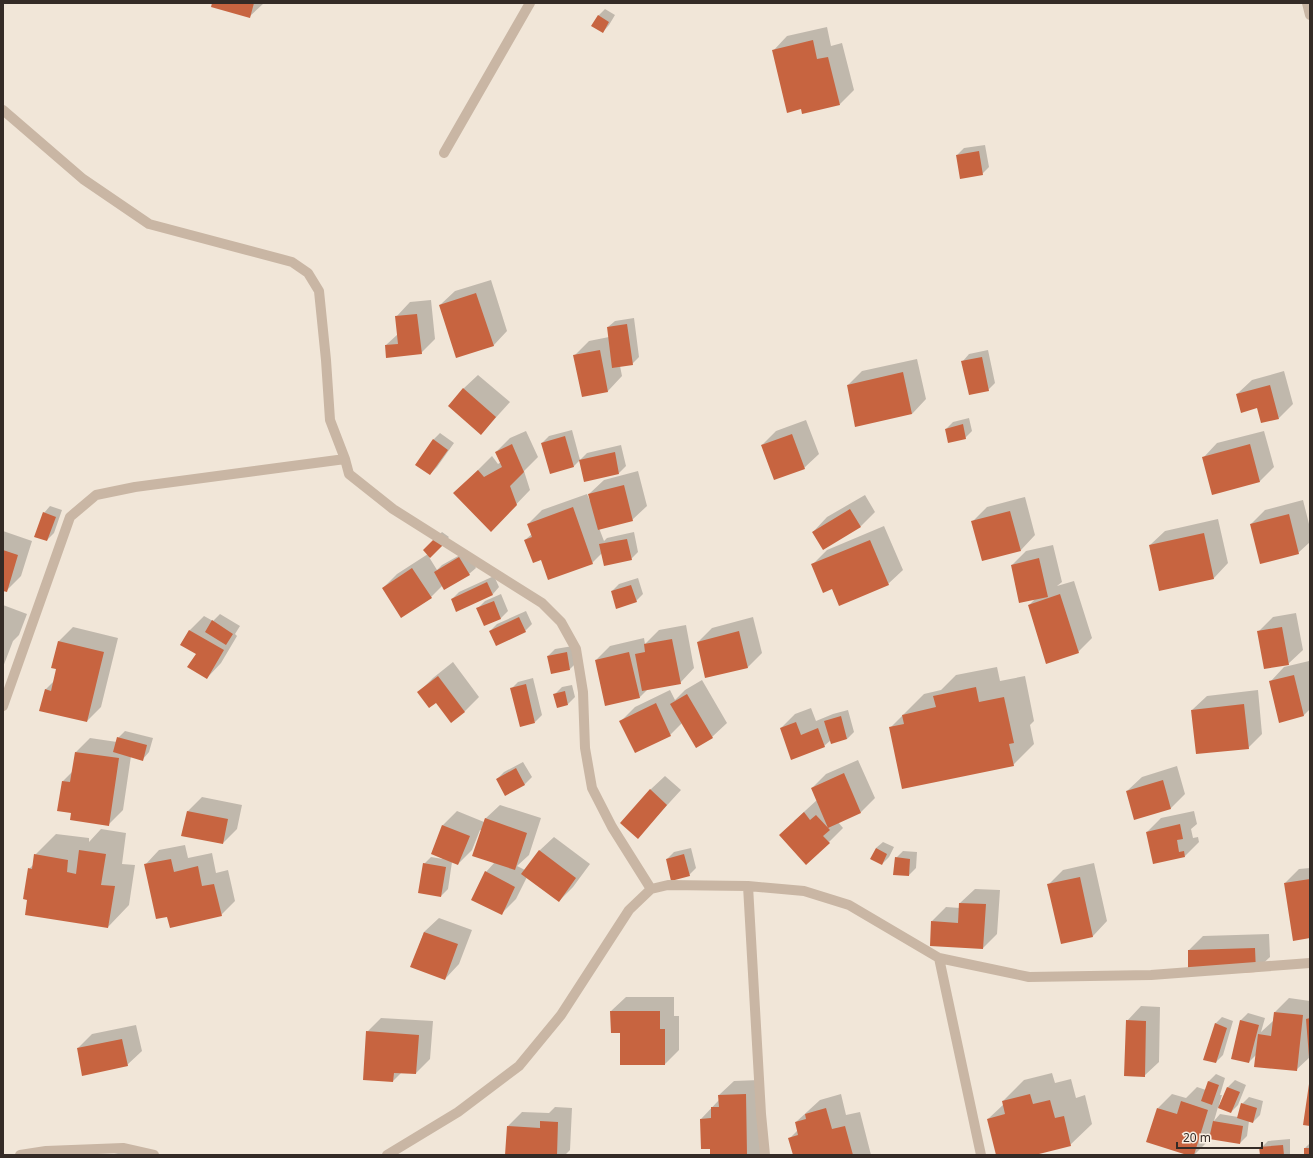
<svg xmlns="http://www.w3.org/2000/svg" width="1313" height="1158" viewBox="0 0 1313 1158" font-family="'Noto Sans',sans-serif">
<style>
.shadow{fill:#0003}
.building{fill:#c76440}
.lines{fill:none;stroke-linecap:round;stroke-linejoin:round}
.street{stroke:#c9b6a4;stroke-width:10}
</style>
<rect width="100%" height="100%" fill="#f1e6d8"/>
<path class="shadow" d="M213 3H264L249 17Z
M605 9 615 15 609 25 603 32 598 16Z
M827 27 831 46 842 43 854 90 840 104 773 51 787 36Z
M985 145 989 167 982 174 957 155 964 148Z
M491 280 507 331 493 346 440 305 455 291Z
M431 300 435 339 421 353 386 345 398 334 396 317 410 302Z
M634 318 639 357 632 364 620 366 622 376 608 391 583 396 575 355 589 341 609 337 608 327 615 321Z
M988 350 995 383 988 390 963 361 969 354Z
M917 359 926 399 912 414 848 385 862 371Z
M1284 371 1293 404 1279 418 1258 407 1237 394 1252 380Z
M478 375 510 402 481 434 463 389Z
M969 418 972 431 965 438 946 429 953 422Z
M806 420 819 454 804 468 762 445 776 431Z
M572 430 580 460 573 467 542 443 549 436Z
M526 431 538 457 524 471 530 490 505 516 469 479 492 456 498 464 501 462 496 452 510 438Z
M1264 431 1274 467 1260 481 1203 458 1217 443Z
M440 433 454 443 437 467 430 474 433 440Z
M621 445 626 466 619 473 580 460 587 453Z
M638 471 647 506 632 520 599 528 604 541 607 538 634 532 638 552 631 559 602 553 592 563 542 559 525 540 532 534 528 524 542 510 587 494 590 501H591L589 494 604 480Z
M865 495 875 512 861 526 813 532 827 517Z
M1025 497 1035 535 1021 550 973 521 987 507Z
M1303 500 1310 528V542L1298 553 1251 524 1265 510Z
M50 506 62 510 54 533 47 540 44 513Z
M1218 519 1228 563 1214 578 1160 590 1150 545 1165 531Z
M884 526 903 570 888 584 813 564 827 550Z
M3 531 32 541 21 576 6 591 3 590Z
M442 532 449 537 429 557 437 570 442 565 467 551 476 568 469 574 443 585 431 597 383 588 397 574 428 554 424 550Z
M1053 545 1062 582 1057 586 1074 581 1092 638 1078 652 1029 605 1035 599 1012 565 1026 551Z
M494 576 499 587 493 594 452 599 459 592Z
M638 578 643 594 636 601 612 591 619 584Z
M501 594 508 611 501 618 485 625 478 608 485 601Z
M3 605 27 614 19 635 13 641 3 667Z
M526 611 532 624 525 631H490L497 624Z
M1296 613 1303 650 1288 664 1258 632 1273 617Z
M220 614 240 626 235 634 237 636 221 663 207 678 197 653 181 644 190 630 204 616 213 621Z
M753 617 762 653 748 667 706 677 698 642 712 628Z
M686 625 694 668 680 683 648 689 640 697 596 660 610 646 644 638 645 644 659 630Z
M73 627 118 638 101 707 87 721 45 690 54 681 57 668 52 667 59 641Z
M573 646 577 662 570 669 548 656 555 649Z
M1309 661 1310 667V709L1304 715 1280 721 1270 682 1284 667Z
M453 662 479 697 465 711 452 721 436 702 419 692 433 678Z
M997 667 1000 681 1025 676 1034 721 1030 725 1034 744 1013 765 890 728 924 694 941 690 956 675Z
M533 678 542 715 535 722 511 689 518 682Z
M702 680 727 723 712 737 682 723 670 735 621 721 635 707 670 690 675 700 685 690Z
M572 685 575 697 568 704 555 694 562 687Z
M1258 690 1262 734 1248 748 1192 710 1207 696Z
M811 708 816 721 833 714 848 710 854 732 847 739 831 740 824 746 781 728 795 714Z
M125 731 153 738 149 752 143 759 131 756 123 810 108 825 72 812 63 781 73 771 76 752 90 738 117 742 118 738Z
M858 760 875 798 861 812 838 822 843 828 829 842 794 821 817 800 812 788 826 774Z
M523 762 532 777 525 784 505 794 497 779 504 772Z
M1177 766 1185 794 1171 808 1135 819 1127 791 1142 777Z
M665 776 681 790 638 837 650 790Z
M202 797 242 805 237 829 223 843 183 835 188 811Z
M500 805 541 818 529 855 517 866 525 870 539 851 554 837 590 864 573 887 559 901 527 877 516 899 501 914 486 872 495 862 482 830H480L472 850 458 864 452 862 448 889 441 896 424 864 431 857 443 859 432 853 443 825 457 811 484 822 485 819Z
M1194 811 1197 824 1191 829 1193 838 1198 837 1199 842 1185 856 1147 832 1161 818Z
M101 829 126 833 122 864 135 865 129 905 108 927 28 899 29 869 34 864 35 855 56 834 89 838V842Z
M883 842 894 847 889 857 882 864 876 848Z
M185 845 188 858 212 853 216 873 228 870 235 901 221 915 145 865 159 850Z
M691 848 696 868 689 875 667 859 674 852Z
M903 851 917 852 916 868 909 875 896 858Z
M1094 863 1107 921 1093 936 1062 943 1048 885 1063 870Z
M1310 868V937L1285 883 1299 869Z
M975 889 1000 890 997 934 983 948 932 921 946 907 960 908V903Z
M439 918 472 930 459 964 445 979 412 966 424 932Z
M1269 934 1270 957 1255 971 1189 973V950L1203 936Z
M626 997H674V1016H679V1050L665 1064 621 1032 611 1011Z
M1289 998 1310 1001V1058V1057L1296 1070 1257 1054 1249 1062 1232 1058 1241 1020 1248 1013 1265 1018 1261 1032 1273 1021 1275 1012Z
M1141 1006 1160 1007 1159 1062 1144 1076 1127 1021Z
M1222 1017 1233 1021 1223 1055 1216 1062 1215 1024Z
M381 1018 433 1021 430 1059 416 1073 402 1072 393 1081 367 1032Z
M136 1025 142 1051 127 1065 78 1048 92 1034Z
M1052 1073 1055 1083 1071 1079 1076 1098 1085 1095 1092 1124 1070 1145 1031 1155H997L988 1119 1004 1104 1003 1101 1024 1080Z
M1216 1074 1225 1078 1220 1095H1222L1219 1105 1220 1106 1228 1087 1235 1080 1246 1085 1238 1105 1231 1112 1218 1107 1214 1121 1220 1114 1238 1117 1242 1104 1249 1097 1263 1101 1260 1115 1253 1122 1249 1121 1247 1136 1240 1143 1209 1137 1207 1142 1194 1155H1190L1158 1108 1172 1094 1186 1098 1197 1087 1206 1090 1209 1081Z
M759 1080 762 1152 759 1155H711V1148L701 1119 719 1100V1095L734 1081Z
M841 1094 846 1115 860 1112 871 1155H794L790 1138 798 1130 796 1122 820 1100Z
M555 1107 572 1108 570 1150 565 1155H506L508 1126 522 1112 549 1113Z
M1290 1139V1155H1261V1148L1268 1141Z
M1310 1143V1155H1305V1148Z
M130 1150 131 1155H110Z"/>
<path class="building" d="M212 3H254L250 18 211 7Z
M598 15 609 22 603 33 591 26Z
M813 40 817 59 828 57 840 105 802 114 801 109 787 113 772 50Z
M979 151 983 175 960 179 956 155Z
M476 293 494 346 456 358 439 305Z
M417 314 422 354 386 358 385 345 398 344 395 316Z
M627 324 633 365 612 368 607 327Z
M600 350 608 392 582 397 573 355Z
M982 357 989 391 969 395 961 361Z
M903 372 912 414 855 427 847 385Z
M1270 385 1279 419 1261 423 1257 408 1241 413 1236 394Z
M463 388 496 417 481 435 448 406Z
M963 424 966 439 948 443 945 429Z
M792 434 805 469 774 480 761 445Z
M565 436 574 467 550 474 541 443Z
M433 439 448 450 430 475 415 465Z
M512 444 524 472 510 486 517 505 491 532 453 493 478 470 484 477 502 467 495 452Z
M1250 444 1260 482 1212 495 1202 457Z
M615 452 619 474 584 482 579 460Z
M624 485 633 521 598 530 588 494Z
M573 507 593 564 548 580 541 560 533 563 524 540 532 537 527 524Z
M850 509 861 527 823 550 812 532Z
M1010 511 1021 551 982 561 971 521Z
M43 512 56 517 47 541 34 537Z
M1289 514 1299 554 1260 564 1250 524Z
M1204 533 1214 579 1159 591 1149 545Z
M435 538 443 545 430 558 423 550Z
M627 539 632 560 604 566 599 544Z
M870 540 889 585 839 606 832 589 823 593 811 564Z
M3 550 18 555 7 592 3 591Z
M459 557 470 575 444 590 434 572Z
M1039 558 1048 597 1019 603 1011 565Z
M412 568 432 598 401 618 382 588Z
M487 582 493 595 456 612 451 599Z
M631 585 637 602 616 609 611 591Z
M1060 594 1079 653 1046 664 1028 605Z
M494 601 501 619 484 626 476 608Z
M519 617 526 632 496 646 489 631Z
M212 620 233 634 226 645 205 632Z
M1282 627 1289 665 1264 669 1257 631Z
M189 630 224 650 207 679 187 667 196 654 180 645Z
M739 631 748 668 705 678 697 642Z
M672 639 681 684 642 691 635 654 645 652 644 644Z
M58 641 104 652 87 722 39 711 45 689 51 691 56 669 51 668Z
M567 652 570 670 551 674 547 656Z
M629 652 640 698 605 706 595 660Z
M1294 675 1304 716 1279 723 1269 681Z
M438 676 465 712 451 723 436 703 429 708 417 692Z
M526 684 535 723 520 727 510 688Z
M976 687 979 702 1004 697 1014 743 1009 744 1014 766 902 789 889 727 904 724 902 715 936 707 933 696Z
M565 691 568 705 557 708 553 694Z
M687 694 713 738 696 748 670 704Z
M656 703 671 736 635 753 619 721Z
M1244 704 1249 749 1196 754 1191 710Z
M841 716 847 739 831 744 824 721Z
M796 722 801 735 818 728 825 747 791 760 780 728Z
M117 737 147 745 143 761 113 752Z
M75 752 119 758 109 826 70 820 71 813 57 811 62 781 70 782Z
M516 768 525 785 505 796 496 779Z
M844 773 861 813 828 828 811 788Z
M1163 780 1171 809 1134 820 1126 791Z
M650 789 667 805 638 839 620 823Z
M187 811 228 819 223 844 181 836Z
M804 812 810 820 816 815 830 830 823 836 830 843 806 865 779 835Z
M485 818 527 833 515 870 472 856Z
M1180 824 1183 839 1177 840 1179 852 1184 851 1185 857 1153 864 1146 832Z
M442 825 470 836 458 865 431 854Z
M876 848 887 854 882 865 870 859Z
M79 850 106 854 101 885 115 886 108 928 25 915 27 900 23 899 28 868 32 869 34 854 68 860 67 872 76 874Z
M539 850 576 878 559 902 521 874Z
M684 854 690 876 671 881 666 859Z
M895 857 910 859 909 876 893 875Z
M171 859 174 872 198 866 202 886 214 884 222 916 170 928 167 917 156 919 144 864Z
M423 863 446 867 441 897 418 893Z
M485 871 515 887 502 915 471 900Z
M1080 877 1093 937 1061 944 1047 884Z
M1310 879V938L1293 941 1284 883Z
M959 903 986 904 983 949 930 946 931 921 958 923Z
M424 932 458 944 445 980 410 967Z
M1255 948 1256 972 1188 974V950Z
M610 1011H660V1029H665V1065H620V1033H611Z
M1274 1012 1303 1015 1297 1071 1254 1067 1258 1034 1271 1036Z
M1310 1018V1057H1309L1306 1019Z
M1126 1020 1146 1021 1145 1077 1124 1076Z
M1240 1020 1259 1025 1249 1063 1231 1059Z
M1215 1023 1227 1028 1216 1063 1203 1060Z
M366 1031 419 1035 416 1074 394 1073 393 1082 363 1080Z
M122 1039 128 1066 82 1076 77 1048Z
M1208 1081 1219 1085 1212 1105 1201 1101Z
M1309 1084 1310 1085V1126L1303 1125Z
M1227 1087 1240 1092 1231 1113 1218 1108Z
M746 1094 747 1155H710V1149H701L700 1119 711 1118V1107H719L718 1095Z
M1030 1094 1033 1104 1050 1100 1055 1118 1064 1116 1071 1146 1035 1155H996L987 1119 1005 1114 1002 1101Z
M1181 1101 1208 1110 1194 1155H1187L1146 1142 1157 1108 1177 1114Z
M1241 1103 1257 1108 1253 1123 1237 1118Z
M826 1108 832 1129 845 1126 853 1155H793L788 1138 798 1135 795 1122 806 1119 805 1114Z
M540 1121 558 1122 557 1155H505L507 1126 540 1128Z
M1213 1121 1243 1126 1240 1144 1209 1139Z
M1283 1145 1284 1155H1260L1259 1147Z
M1304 1148H1310V1155H1304Z"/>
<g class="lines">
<path class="street" d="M1307 3 1310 15
M3 110 83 179 149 224 292 262 308 273 319 291 326 360 330 420 345 459 349 474 393 509 542 603 561 622 576 649 583 692 585 748 592 788 612 827 651 889
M444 153 530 3
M3 706 70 517 96 495 135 487 345 459
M748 886 761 1114 765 1155
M939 958 981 1155
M20 1155 46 1151 123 1148 154 1155
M387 1155 458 1112 519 1066 561 1015 629 910 651 889 668 885 748 886 804 891 849 905 939 958 1029 977 1151 975 1310 963"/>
</g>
<rect width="1313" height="1158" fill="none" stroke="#342b26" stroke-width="8"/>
<path d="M1177 1142v6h85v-6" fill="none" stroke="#342b26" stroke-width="2"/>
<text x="1183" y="1142" font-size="12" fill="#342b26" stroke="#f9f0e4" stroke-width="3" paint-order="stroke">20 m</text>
</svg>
